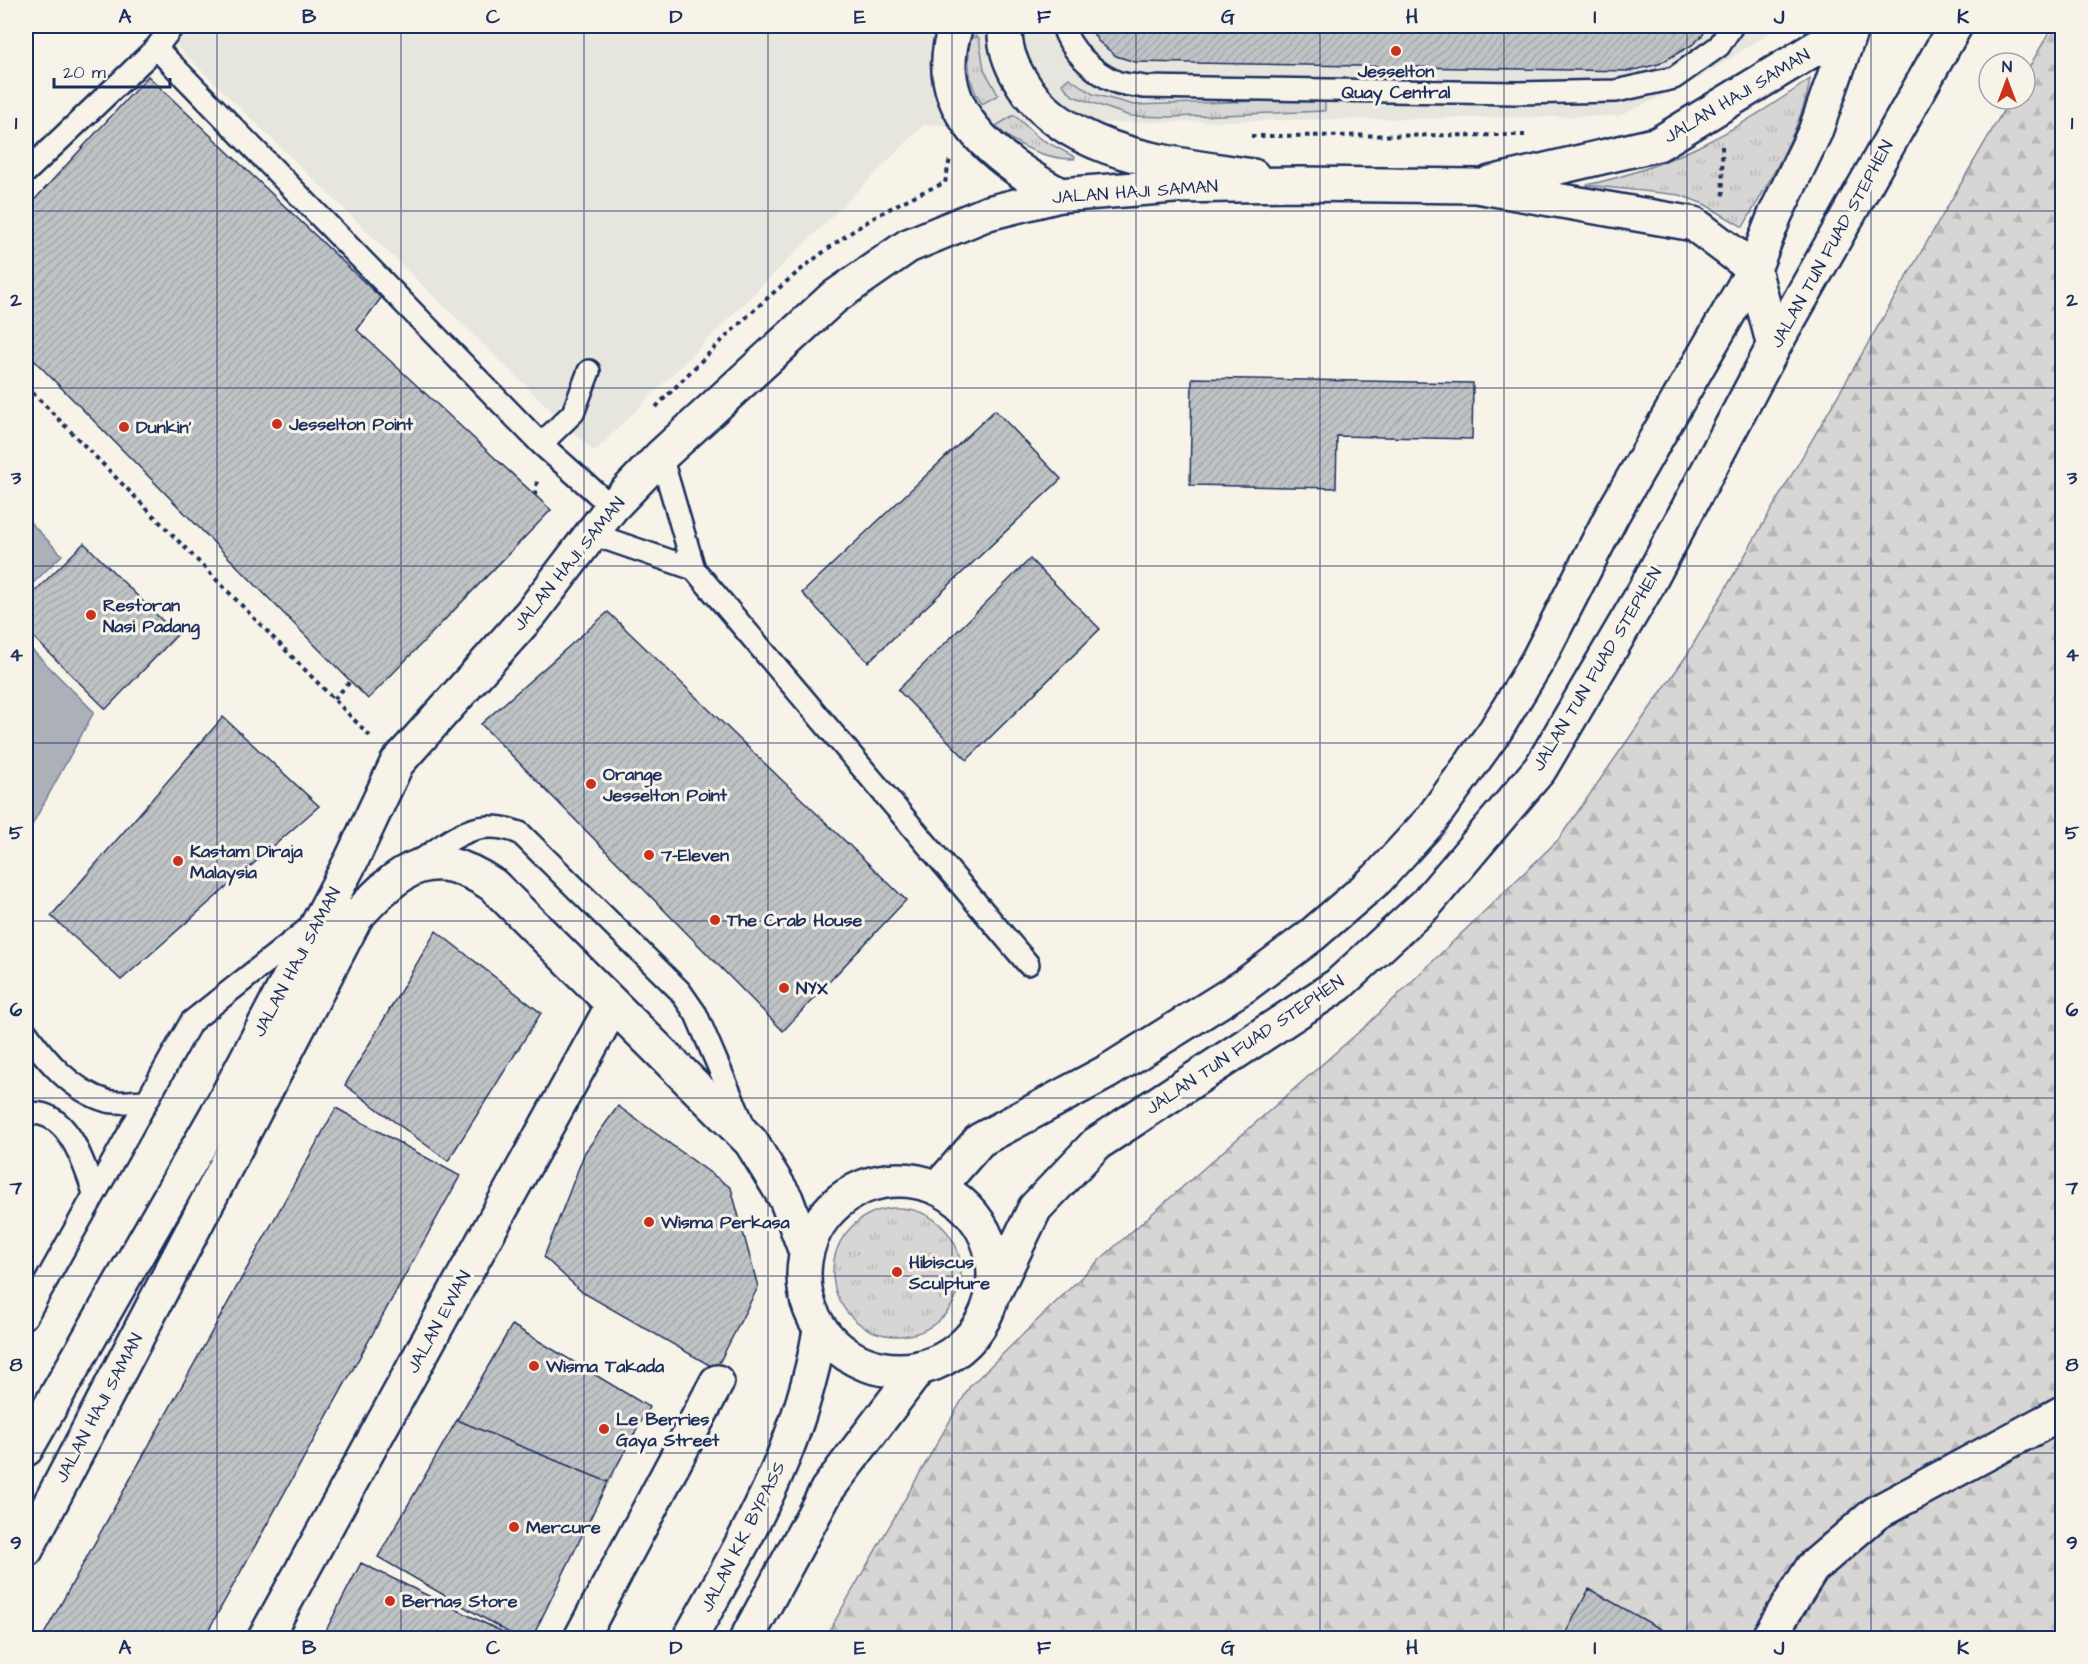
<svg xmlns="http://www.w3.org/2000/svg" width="2088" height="1664" viewBox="0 0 2088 1664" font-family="'Architects Daughter',sans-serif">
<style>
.built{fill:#e6e5de}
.grass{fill:url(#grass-tufts);stroke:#798299;stroke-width:1.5}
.forest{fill:url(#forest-firs);stroke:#798299;stroke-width:1.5}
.water{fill:#acb0b9;stroke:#727c95;stroke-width:1.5}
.building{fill:url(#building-hatch);stroke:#1b2f5e;stroke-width:1.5}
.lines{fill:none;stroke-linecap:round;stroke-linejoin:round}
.lane-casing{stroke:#1b2f5e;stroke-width:26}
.street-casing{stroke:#1b2f5e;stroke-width:38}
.primary-casing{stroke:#1b2f5e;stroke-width:38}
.highway-casing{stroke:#1b2f5e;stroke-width:38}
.path{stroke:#1b2f5e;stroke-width:4;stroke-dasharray:4.5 4.5;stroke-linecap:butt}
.lane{stroke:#f7f3e8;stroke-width:21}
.street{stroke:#f7f3e8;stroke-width:33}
.primary{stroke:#f7f3e8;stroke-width:33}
.highway{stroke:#f7f3e8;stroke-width:33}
.grid{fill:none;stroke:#1b2f5e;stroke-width:1.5;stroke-opacity:0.55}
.poi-dot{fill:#c8321e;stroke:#f7f3e8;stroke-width:2}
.labels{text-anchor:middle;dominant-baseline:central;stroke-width:6;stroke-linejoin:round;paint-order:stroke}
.poi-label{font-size:18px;font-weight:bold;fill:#1b2f5e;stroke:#f7f3e8;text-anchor:start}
.street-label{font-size:18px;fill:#1b2f5e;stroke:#f7f3e8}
.neatline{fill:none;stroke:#1b2f5e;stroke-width:2}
.grid-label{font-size:20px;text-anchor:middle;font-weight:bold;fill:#1b2f5e}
</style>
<defs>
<pattern id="grass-tufts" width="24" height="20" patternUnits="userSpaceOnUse" patternTransform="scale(1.5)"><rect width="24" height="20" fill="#d7d6d4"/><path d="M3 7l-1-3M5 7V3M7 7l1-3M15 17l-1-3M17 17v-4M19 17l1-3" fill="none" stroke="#b8b8b8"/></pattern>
<pattern id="forest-firs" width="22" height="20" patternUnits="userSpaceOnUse" patternTransform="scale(1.5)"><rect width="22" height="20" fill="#d7d6d4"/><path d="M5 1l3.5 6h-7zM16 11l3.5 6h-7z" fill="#b8b8b8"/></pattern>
<pattern id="building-hatch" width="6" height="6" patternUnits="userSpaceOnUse" patternTransform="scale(1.5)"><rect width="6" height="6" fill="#c0c3c5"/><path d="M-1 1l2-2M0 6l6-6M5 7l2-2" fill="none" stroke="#a4a8ac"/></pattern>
</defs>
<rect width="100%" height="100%" fill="#f7f3e8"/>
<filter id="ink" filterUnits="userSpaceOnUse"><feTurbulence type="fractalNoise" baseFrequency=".0167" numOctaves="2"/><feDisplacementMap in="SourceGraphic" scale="12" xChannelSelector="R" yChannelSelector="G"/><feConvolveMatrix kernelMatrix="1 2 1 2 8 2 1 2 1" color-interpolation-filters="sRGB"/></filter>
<g filter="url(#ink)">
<path class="built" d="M156 26H1780L1700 78 1619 116 924 125 594 452Z"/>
<path class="grass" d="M975 36 979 38 984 69 998 95 982 104C969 86 967 63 970 41Z
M1069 78 1093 94 1134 105 1325 99V111L1170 117 1130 116 1073 96 1062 84Z
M1810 79C1803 127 1767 185 1743 227L1704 204 1680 195 1586 185C1670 168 1741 128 1810 79Z
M1014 115 1039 138 1075 157 1074 159C1046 159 1015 146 996 126Z
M833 1272a64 64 0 1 1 128 0a64 64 0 1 1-128 0Z"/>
<path class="forest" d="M2053 26H2062V1638H825L970 1386 1096 1263 1368 1024 1558 840 1687 655 2010 99H2025V74Z"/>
<path class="water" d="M26 518 62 555 26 590Z
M26 644 94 712 26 836Z"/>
<path class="building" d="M1089 26H1708L1702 36 1692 45 1659 64 1630 71 1135 62 1116 56 1098 41Z
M148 76 381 298 357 330 551 510 368 699 26 352V209Z
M1192 378 1473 383 1472 439 1337 436 1336 488 1190 485Z
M995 410 1061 479 868 662 802 593Z
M84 543 177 635 106 709 26 630V600Z
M1030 559 1100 629 967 760 898 690Z
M608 612 906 900 783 1031 481 724Z
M223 717 319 806 121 980 51 916Z
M436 931 541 1013 448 1161 345 1085Z
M618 1106 731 1188 758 1287 716 1369 582 1292 544 1257 585 1152Z
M336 1108 460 1176 204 1638H42Z
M512 1325 649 1407 608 1482 457 1420Z
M457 1420 608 1482 532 1638H518L378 1557Z
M361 1563 515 1638H322Z
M1589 1589 1673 1636 1672 1638H1563Z"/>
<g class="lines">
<g class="lane-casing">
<path id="lane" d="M1063 26C1069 49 1093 72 1116 82 1124 85 1135 85 1144 87L1516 93 1616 91 1674 78 1719 46 1732 26
M156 48 173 26
M26 172 156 48 541 444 612 507
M541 444 573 413 589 371
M661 456 694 569 1028 964
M592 534 694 569
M417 863C454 838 475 816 520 833L680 991 696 1014 745 1128
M26 1032C46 1060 72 1091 107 1101 118 1104 133 1101 145 1101
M26 1114C67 1106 84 1163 94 1193
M26 1317 191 1022 309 928"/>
</g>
<g class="street-casing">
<path id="street" d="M956 26C926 108 996 160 1060 195
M1005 26C1004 44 1010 63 1019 78 1064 157 1173 163 1253 176
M265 1638 613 1005
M581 1638 717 1382
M1768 1638 1812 1568 1876 1513 2062 1413"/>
</g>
<g class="primary-casing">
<path id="primary" d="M690 1638C747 1535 800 1449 820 1330
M747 1638 827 1490 919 1368"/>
</g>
<g class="highway-casing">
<path id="highway" d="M1490 183 1658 144 1852 26
M804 1275a95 95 0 1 1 190 0a95 95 0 1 1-190 0Z
M939 1187 980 1140 1107 1072 1244 986 1312 935 1377 879 1431 820 1495 731 1538 660 1612 515 1754 269 1775 215 1815 132 1852 26
M995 1291 1035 1208 1096 1144 1338 985 1426 904 1540 769 1645 590 1774 346 1955 26
M26 1449 224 1102 352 859 397 763 532 612 612 507 661 456 833 298 908 246 988 213 1060 195 1174 186 1300 184 1476 186 1694 224 1754 269 1774 346
M26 1550 356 917C401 868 430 843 493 885L751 1142 786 1199 806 1252"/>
</g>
<path class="path" d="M1251 136 1525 135
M1722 146 1723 199
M26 386 371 737
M656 407C737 324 834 224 945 183L950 158
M535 495 537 481
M334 699 350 682"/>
<use href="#lane" class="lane"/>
<use href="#street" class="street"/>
<use href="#primary" class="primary"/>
<use href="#highway" class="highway"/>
</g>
</g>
<path class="grid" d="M217 26V1638M401 26V1638M584 26V1638M768 26V1638M952 26V1638M1136 26V1638M1320 26V1638M1504 26V1638M1687 26V1638M1871 26V1638M26 211H2062M26 388H2062M26 566H2062M26 743H2062M26 921H2062M26 1098H2062M26 1276H2062M26 1453H2062"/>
<g class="poi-dot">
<circle cx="1396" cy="51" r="6"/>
<circle cx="277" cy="424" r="6"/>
<circle cx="124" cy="427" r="6"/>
<circle cx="91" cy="615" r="6"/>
<circle cx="591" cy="784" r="6"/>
<circle cx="649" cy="855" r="6"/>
<circle cx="178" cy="861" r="6"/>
<circle cx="715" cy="920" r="6"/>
<circle cx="784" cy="988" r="6"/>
<circle cx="649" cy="1222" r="6"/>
<circle cx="897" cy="1272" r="6"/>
<circle cx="534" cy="1366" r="6"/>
<circle cx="604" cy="1429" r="6"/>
<circle cx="514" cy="1527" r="6"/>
<circle cx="390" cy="1601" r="6"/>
</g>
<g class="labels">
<g class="poi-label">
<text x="1396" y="71" text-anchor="middle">Jesselton<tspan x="1396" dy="21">Quay Central</tspan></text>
<text x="289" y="424">Jesselton Point</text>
<text x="136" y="427">Dunkin'</text>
<text x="103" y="605">Restoran<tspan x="103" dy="21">Nasi Padang</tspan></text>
<text x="603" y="774">Orange<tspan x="603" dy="21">Jesselton Point</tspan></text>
<text x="190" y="851">Kastam Diraja<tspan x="190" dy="21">Malaysia</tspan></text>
<text x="661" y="855">7-Eleven</text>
<text x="727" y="920">The Crab House</text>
<text x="796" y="988">NYX</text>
<text x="661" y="1222">Wisma Perkasa</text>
<text x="909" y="1262">Hibiscus<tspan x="909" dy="21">Sculpture</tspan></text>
<text x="546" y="1366">Wisma Takada</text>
<text x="616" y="1419">Le Berries<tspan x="616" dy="21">Gaya Street</tspan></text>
<text x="526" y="1527">Mercure</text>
<text x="402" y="1601">Bernas Store</text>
</g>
<g class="street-label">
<text transform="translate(1737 96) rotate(-31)">JALAN HAJI SAMAN</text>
<text transform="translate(1135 192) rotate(-4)">JALAN HAJI SAMAN</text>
<text transform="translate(1832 244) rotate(-61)">JALAN TUN FUAD STEPHEN</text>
<text transform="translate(569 564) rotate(-51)">JALAN HAJI SAMAN</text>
<text transform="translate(1597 669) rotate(-59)">JALAN TUN FUAD STEPHEN</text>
<text transform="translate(297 962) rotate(-62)">JALAN HAJI SAMAN</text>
<text transform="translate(1245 1045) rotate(-34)">JALAN TUN FUAD STEPHEN</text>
<text transform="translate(439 1322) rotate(-61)">JALAN EWAN</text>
<text transform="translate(99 1408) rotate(-62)">JALAN HAJI SAMAN</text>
<text transform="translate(743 1537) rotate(-63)">JALAN K.K. BYPASS</text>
</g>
</g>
<rect width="2088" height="1664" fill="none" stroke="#f7f3e8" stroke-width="66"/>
<g transform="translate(2007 81)"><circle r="28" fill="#f7f3e8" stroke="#9fa5b1" stroke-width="1.5"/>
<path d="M0-4.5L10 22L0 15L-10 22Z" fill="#c8321e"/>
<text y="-9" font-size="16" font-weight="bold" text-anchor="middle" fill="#1b2f5e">N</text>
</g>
<path d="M54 78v9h116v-9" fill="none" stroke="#1b2f5e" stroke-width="3"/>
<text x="63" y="78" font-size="18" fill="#1b2f5e" stroke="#f7f3e8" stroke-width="4.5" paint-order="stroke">20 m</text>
<rect x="33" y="33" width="2022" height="1598" class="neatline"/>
<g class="grid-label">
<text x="125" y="23">A</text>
<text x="309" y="23">B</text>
<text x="493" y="23">C</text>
<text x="676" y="23">D</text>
<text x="860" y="23">E</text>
<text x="1044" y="23">F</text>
<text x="1228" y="23">G</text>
<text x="1412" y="23">H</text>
<text x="1595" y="23">I</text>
<text x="1779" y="23">J</text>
<text x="1963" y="23">K</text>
<text x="16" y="129">1</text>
<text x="2072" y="129">1</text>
<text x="16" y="306">2</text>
<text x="2072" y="306">2</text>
<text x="16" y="484">3</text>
<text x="2072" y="484">3</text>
<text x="16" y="661">4</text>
<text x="2072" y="661">4</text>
<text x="16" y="839">5</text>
<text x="2072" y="839">5</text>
<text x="16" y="1016">6</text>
<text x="2072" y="1016">6</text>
<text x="16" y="1194">7</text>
<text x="2072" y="1194">7</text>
<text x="16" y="1371">8</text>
<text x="2072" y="1371">8</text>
<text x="16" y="1549">9</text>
<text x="2072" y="1549">9</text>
<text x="125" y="1654">A</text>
<text x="309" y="1654">B</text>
<text x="493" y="1654">C</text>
<text x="676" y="1654">D</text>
<text x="860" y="1654">E</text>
<text x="1044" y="1654">F</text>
<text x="1228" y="1654">G</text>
<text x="1412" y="1654">H</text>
<text x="1595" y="1654">I</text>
<text x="1779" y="1654">J</text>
<text x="1963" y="1654">K</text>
</g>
</svg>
